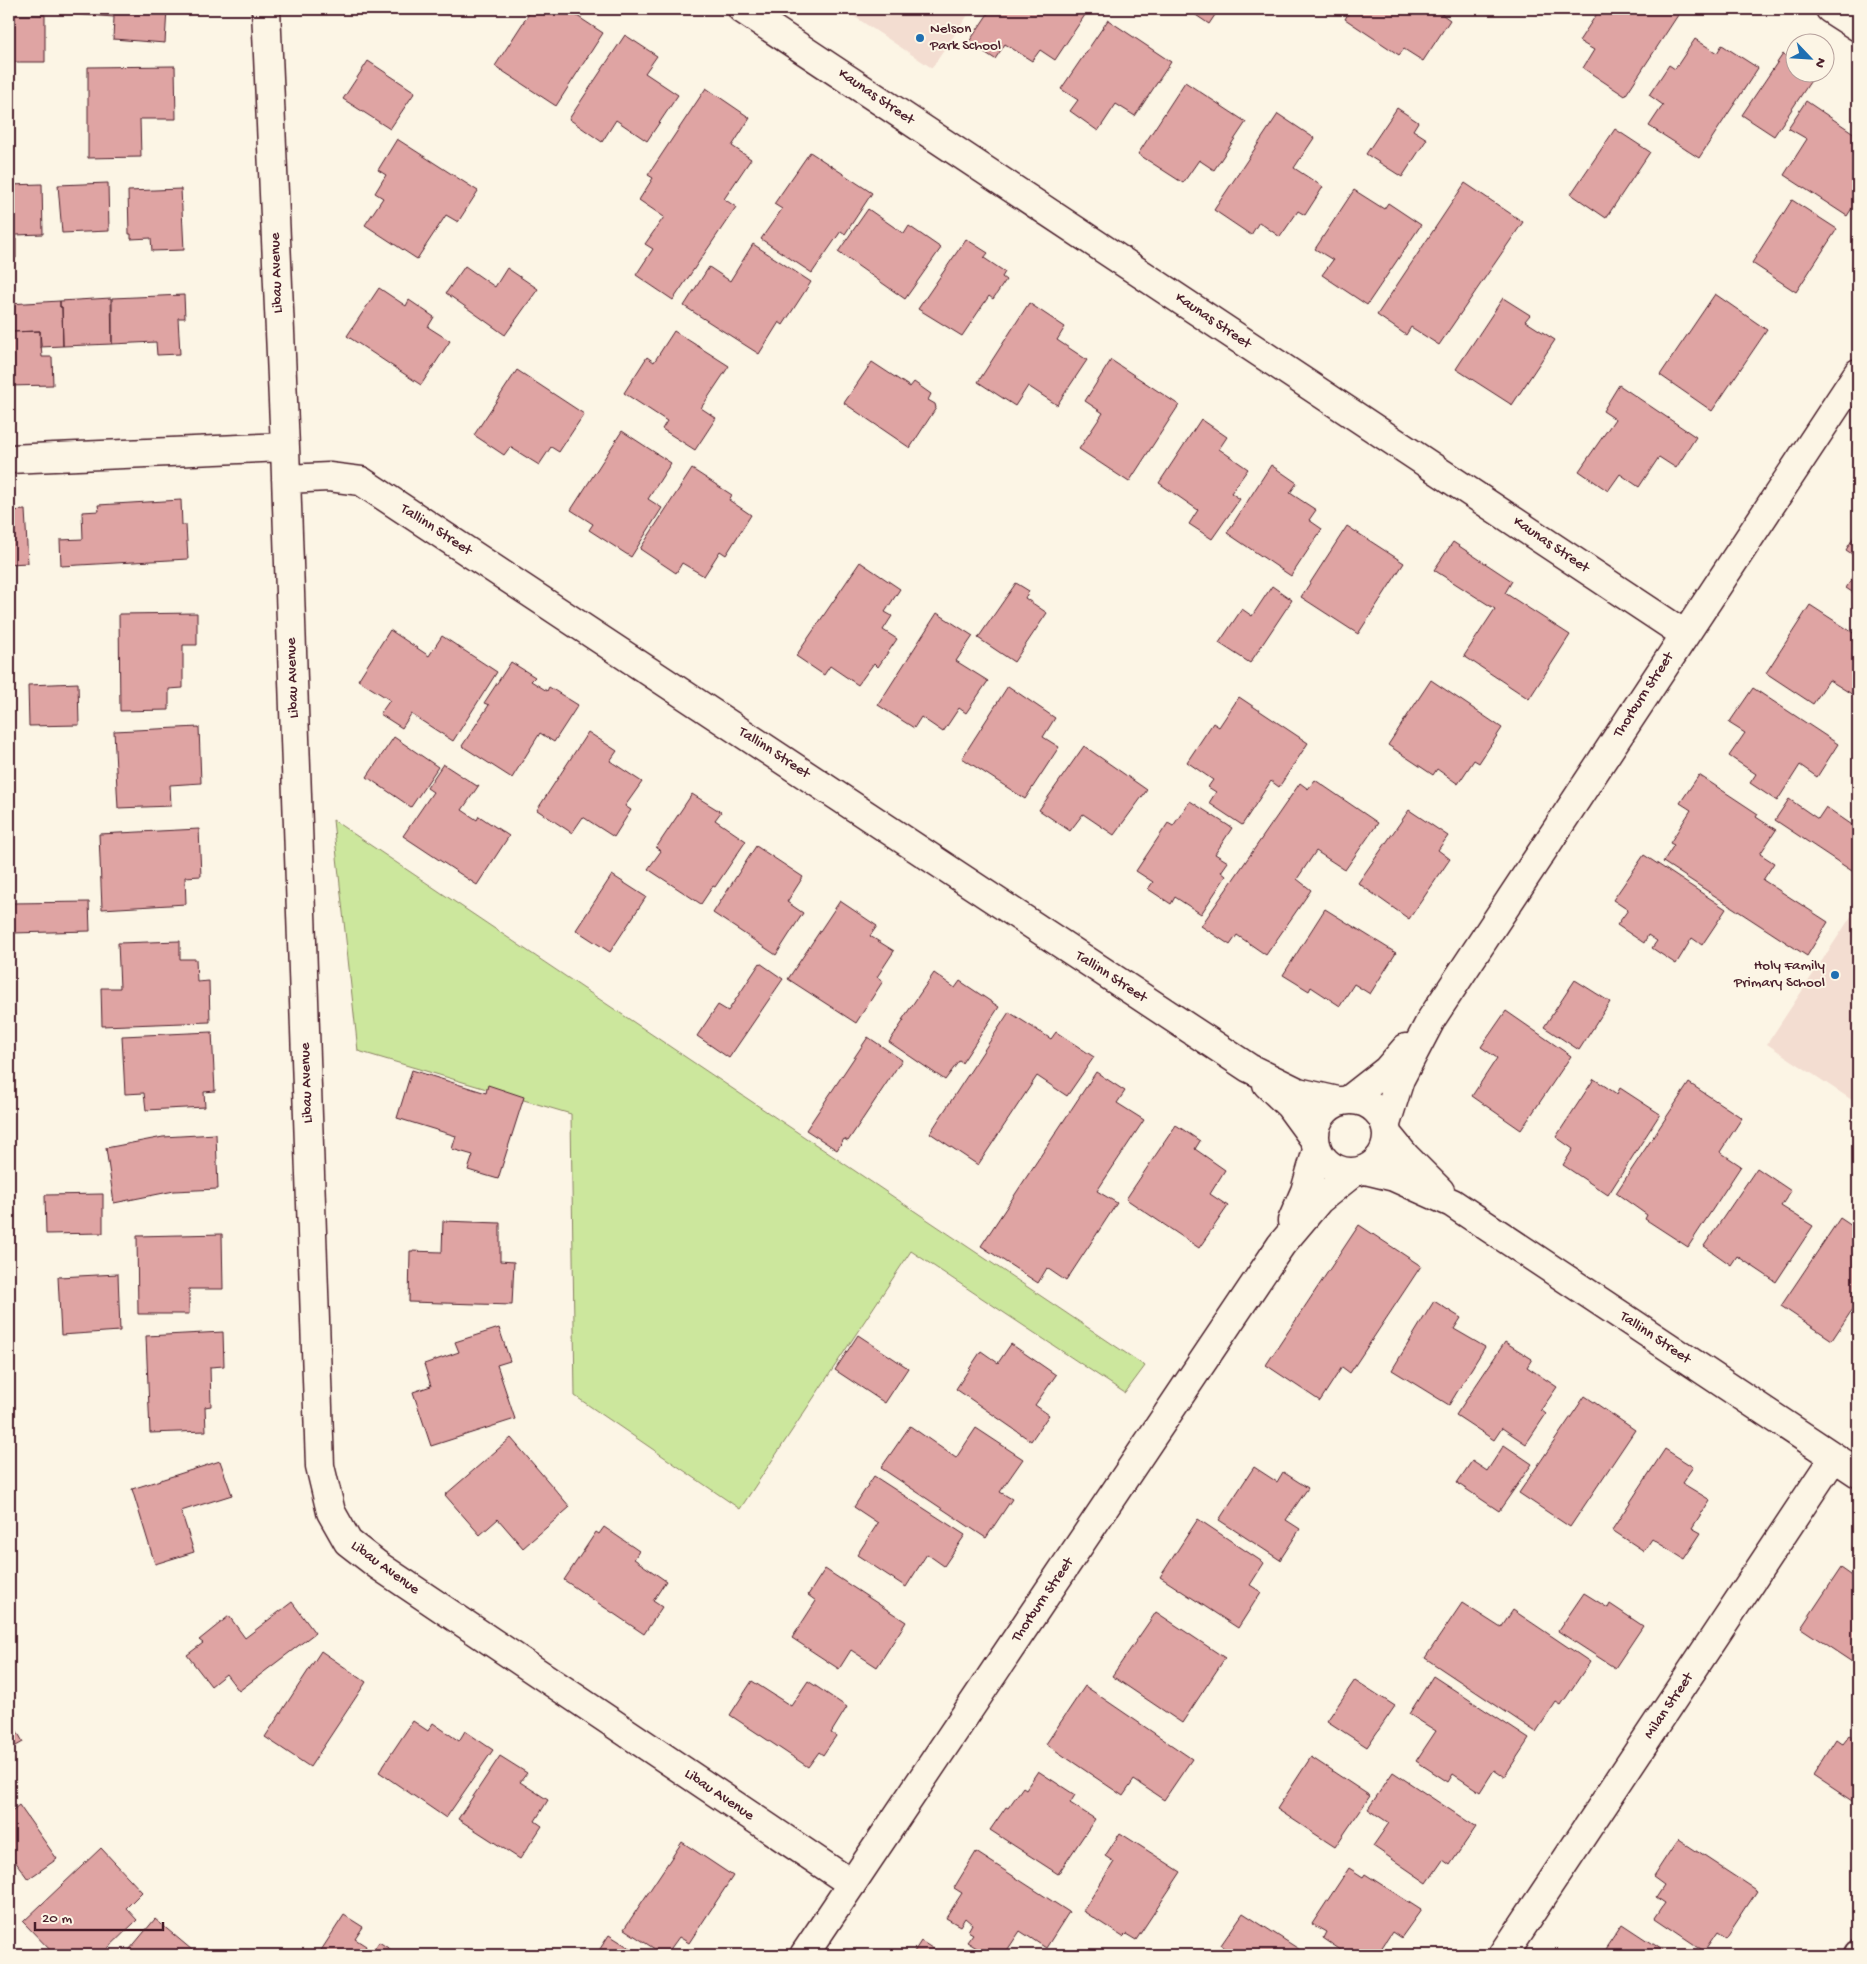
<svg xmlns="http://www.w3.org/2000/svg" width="1867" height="1964" viewBox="0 0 1867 1964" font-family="'Gochi Hand',sans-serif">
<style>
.built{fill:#f3ddd1}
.green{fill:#cce79d;stroke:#8b8364}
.building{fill:#dfa4a3;stroke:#4a1f2b}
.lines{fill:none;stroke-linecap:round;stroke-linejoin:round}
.lane-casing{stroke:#4a1f2b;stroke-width:28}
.street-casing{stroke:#4a1f2b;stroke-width:31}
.lane{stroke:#fcf5e5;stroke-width:24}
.street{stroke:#fcf5e5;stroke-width:28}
.poi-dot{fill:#1f6fb2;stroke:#fcf5e5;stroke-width:2}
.labels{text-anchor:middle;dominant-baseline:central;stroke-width:4;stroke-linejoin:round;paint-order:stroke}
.poi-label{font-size:15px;fill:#4a1f2b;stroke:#fcf5e5;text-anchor:start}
.street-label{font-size:15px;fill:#4a1f2b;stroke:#fcf5e5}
</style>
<rect width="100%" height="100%" fill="#fcf5e5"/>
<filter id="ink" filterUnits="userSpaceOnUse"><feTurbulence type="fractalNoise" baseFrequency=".02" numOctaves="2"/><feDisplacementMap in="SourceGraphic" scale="10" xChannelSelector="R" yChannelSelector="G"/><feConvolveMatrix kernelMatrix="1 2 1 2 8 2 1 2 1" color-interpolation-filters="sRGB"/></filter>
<g filter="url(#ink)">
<path class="built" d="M843 9H972L932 68Z
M1858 906V1104L1767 1044Z"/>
<path class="green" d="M333 820 1145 1366 1125 1393 911 1251 740 1509 575 1396 571 1114 358 1051Z"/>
<path class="building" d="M59 9H167L165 43 113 39 114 17 59 13Z
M532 9H578L574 14 603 33 556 106 495 66Z
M991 9H1076L1085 15 1055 60 1040 50 1032 61 1005 44 995 59 969 42Z
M1187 9H1219L1209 24Z
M1351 9H1441L1439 12 1450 20 1423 61 1404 49 1399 55 1345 19Z
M1600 9H1668L1678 15 1625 96 1583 68 1594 50 1579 41Z
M9 15H45V62H9Z
M1108 20 1171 62 1135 116 1116 104 1098 131 1070 111 1078 100 1061 89Z
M625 35 657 56 645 73 678 95 647 141 616 120 602 142 569 119Z
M1695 39 1717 53 1722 45 1758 68 1699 158 1649 126 1663 105 1649 95 1669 65 1675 69Z
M1783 54 1794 62V72H1810L1814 76 1774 136 1742 115Z
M368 61 415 92 390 129 343 99Z
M175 66 176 119H140L141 157 88 158V67Z
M1185 82 1246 122 1214 170 1199 160 1183 183 1138 154Z
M706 88 750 118 732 146 751 159 724 199 736 207 673 300 636 275 653 249 645 244 664 217 639 200 653 178 648 175Z
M1806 101 1858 136V199L1847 216 1784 175 1807 139 1788 128Z
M1397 108 1418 122 1413 130 1427 139 1402 177 1366 154Z
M1278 114 1314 138 1294 168 1323 187 1305 215 1298 211 1280 237 1259 222 1251 235 1214 210Z
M1615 129 1650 152 1606 218 1571 194Z
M397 139 478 191 458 222 446 215 417 259 365 225 383 198 375 193 386 175 378 170Z
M810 152 872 193 845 234 841 231 812 273 761 239 782 209 774 204Z
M108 183 109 231 62 233 58 185Z
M1465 183 1523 222 1439 345 1411 327 1406 335 1377 315Z
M42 184 43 234 16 235V258L9 259V185Z
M181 189 184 250 152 251 151 238 131 239V234H129L128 191Z
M1354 190 1384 209 1388 203 1421 225 1367 305 1322 275 1333 260 1315 249Z
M1792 200 1837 229 1796 292 1752 263Z
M868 209 904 234 909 226 941 248 905 299 838 252Z
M966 239 988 253 984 258 1005 272 1002 277 1006 280 993 299 989 296 962 336 918 309Z
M753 244 811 282 783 325 779 322 759 354 684 306 709 267 730 281Z
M465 266 495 287 507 268 538 289 505 335 446 293Z
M379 288 406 306 409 300 434 317 428 327 450 341 421 385 347 336Z
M1715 294 1767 330 1712 411 1660 375Z
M184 295 185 318H178L180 354 157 355 156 342 112 344V298Z
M111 298 112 344 63 346 62 307H60V301Z
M1503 298 1530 315 1525 321 1555 340 1512 405 1456 369Z
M60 301V307H62L63 346 40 347V331L9 332V304Z
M1029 303 1065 327 1057 340 1087 360 1057 405 1028 386 1015 406 978 382Z
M40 331 42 357H52L53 385 9 386V332Z
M674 331 729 366 701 408 716 418 695 450 662 429 667 421 624 393 647 357 654 362Z
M1111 360 1179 405 1129 482 1079 449 1103 413 1085 401Z
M872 362 910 387 914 382 931 394 928 400 935 404 936 408 910 448 844 403Z
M517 370 584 414 559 452 551 447 539 465 510 447 504 455 474 435Z
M1619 385 1696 437 1676 468 1659 457 1639 487 1620 474 1608 491 1579 471 1615 419 1603 411Z
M1201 419 1227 437 1219 449 1248 469 1231 493 1240 499 1212 539 1189 524 1198 510 1159 483Z
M622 431 671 463 648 499 662 508 631 557 589 530 593 524 571 510Z
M1271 465 1297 483 1290 493 1316 510 1309 520 1322 529 1291 576 1227 533Z
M692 469 732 495 729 500 751 515 726 555 720 551 704 576 682 563 676 573 640 549Z
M181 500 182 525H186L188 559 61 566 60 540 83 539 82 512 99 511 98 505Z
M25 510 28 563 9 564V511Z
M1347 526 1404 563 1358 634 1301 597Z
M1858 530V558L1846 550Z
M1453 542 1512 581 1505 593 1570 635 1529 699 1464 656 1495 609 1434 570Z
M860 562 900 589 885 612 892 616 883 630 897 639 878 667 874 663 858 685 830 666 824 675 796 656Z
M1858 570V596L1846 588Z
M1016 583 1029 591 1025 598 1047 613 1014 662 978 638Z
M1272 586 1292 600 1250 663 1219 643 1242 609 1252 616Z
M1810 605 1858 636V698L1829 680 1813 704 1766 673Z
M197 613V645H183V688L169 689V710L120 711 119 614Z
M937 613 973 636 956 661 988 681 966 713 959 708 943 732 921 717 914 728 878 705Z
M390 630 429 656 442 636 497 672 453 741 411 714 402 728 380 714 390 700 358 680Z
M511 662 535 677 531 681 547 691 549 687 578 705 554 742 540 733 512 778 462 746 489 705 484 703Z
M1431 680 1502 728 1479 763 1474 760 1458 784 1437 769 1433 775 1388 745Z
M78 683 79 725 29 726 28 685Z
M1008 686 1055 718 1043 737 1059 747 1025 799 962 758Z
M1753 688 1838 744 1817 777 1800 765 1777 801 1750 783 1756 774 1729 756 1745 733 1729 723Z
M1239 697 1308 743 1279 787 1271 781 1242 825 1209 803 1216 792 1208 787 1213 780 1187 762 1213 723 1219 727Z
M199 727 201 783 170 785 171 806 118 808 114 731Z
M588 732 617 751 610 761 642 782 625 806 631 810 614 837 583 817 572 833 537 810Z
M394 737 438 767 411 807 367 777Z
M1084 746 1147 790 1114 835 1083 814 1070 831 1039 810Z
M443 764 477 786 479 785 462 810 477 820 479 816 509 836 477 885 403 836 433 792 427 788Z
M1699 775 1758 814 1756 817 1776 830 1760 854 1774 863 1763 880 1828 922 1807 956 1663 862 1674 845 1670 843 1691 810 1680 803Z
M1315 780 1378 823 1345 870 1316 851 1297 879 1311 890 1266 955 1237 935 1230 945 1201 926 1300 783 1308 789Z
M692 794 721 812 715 820 746 841 715 887 713 886 701 904 648 869 661 851 656 848Z
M1789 799 1818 819 1826 807 1858 829V875L1775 820Z
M1190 801 1232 828 1215 854 1228 862 1221 872 1226 876 1201 914 1175 897 1171 904 1148 889 1153 882 1136 871 1168 823 1173 826Z
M1409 810 1448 836 1438 850 1450 859 1409 919 1358 883Z
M199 829 201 876 185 877 186 904 102 909 99 834Z
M756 846 803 877 787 902 803 913 776 955 713 913Z
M1644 855 1726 909 1702 945 1692 938 1676 964 1652 948 1657 941 1648 935 1644 943 1617 925 1628 910 1613 900Z
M612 875 646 897 610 952 576 930Z
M840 901 877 926 870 936 894 951 877 977 883 981 856 1023 788 979Z
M89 902 90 931 13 933 12 903Z
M1325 909 1396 953 1370 994 1354 984 1340 1006 1311 987 1309 991 1283 975Z
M180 941V959H196L197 982 209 981 210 1022 102 1026 101 988H120L118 943Z
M760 963 783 979 729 1058 697 1036 718 1005 728 1011Z
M934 973 955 988 960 981 999 1007 962 1063 959 1061 945 1080 889 1042 904 1020H902Z
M1575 980 1610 1002 1579 1050 1544 1027Z
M1506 1011 1571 1056 1521 1130 1472 1096 1497 1058 1481 1047Z
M1009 1012 1051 1039 1056 1032 1094 1057 1067 1096 1037 1076 978 1165 930 1133Z
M212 1032 215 1091 204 1092 205 1107 146 1110 144 1093 125 1094 122 1036Z
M868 1037 902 1060 848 1141 844 1139 837 1150 806 1130Z
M412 1070 486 1093 488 1085 524 1097 498 1179 468 1170 473 1155 452 1149 456 1136 397 1118Z
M1096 1072 1125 1091 1117 1103 1144 1120 1097 1191 1117 1203 1066 1281 1047 1268 1038 1283 981 1246Z
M1594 1079 1617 1094 1620 1088 1660 1114 1608 1195 1563 1165 1573 1149 1556 1137Z
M1689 1083 1742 1118 1720 1152 1741 1166 1688 1247 1645 1219 1647 1215 1616 1193Z
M1176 1125 1200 1141 1195 1149 1225 1170 1210 1194 1228 1206 1199 1248 1126 1199Z
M216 1134 218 1189 174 1191 114 1203 106 1148 163 1137Z
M1757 1168 1791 1191 1781 1206 1813 1226 1776 1282 1737 1256 1731 1265 1704 1246Z
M103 1194V1233L46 1234 45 1195Z
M1840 1218 1858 1230V1256L1856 1260 1858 1262V1301L1832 1340 1781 1306Z
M443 1221 500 1223V1261L514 1262 512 1305 409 1302 410 1251 442 1252Z
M1359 1225 1421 1266 1350 1373 1342 1367 1320 1401 1266 1365Z
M222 1234 223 1289H189V1314H138L137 1236Z
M118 1274 120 1331 61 1335 58 1277Z
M1434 1301 1461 1318 1454 1329 1485 1347 1449 1405 1392 1370Z
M499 1328 510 1361 497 1365 515 1419 431 1446 413 1392 431 1386 424 1364 459 1352 455 1342Z
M223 1332 224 1366 210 1367 211 1406 205 1407 206 1431 150 1433 146 1336Z
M858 1335 908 1368 885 1403 835 1370Z
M1505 1342 1532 1359 1527 1367 1557 1387 1541 1410 1546 1414 1526 1444 1502 1428 1494 1440 1456 1415Z
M1011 1344 1056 1375 1035 1405 1049 1415 1031 1441 956 1389 981 1351 998 1363Z
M1585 1396 1635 1430 1570 1527 1519 1493Z
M910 1426 956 1458 976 1428 1023 1459 1000 1492 1012 1499 986 1538 881 1468Z
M511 1438 570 1507 523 1548 498 1519 480 1535 445 1495Z
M1504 1445 1532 1464 1499 1511 1457 1483 1472 1461 1487 1471Z
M1665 1449 1693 1467 1682 1483 1710 1500 1692 1528 1701 1533 1684 1559 1652 1539 1644 1551 1612 1530Z
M220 1461 232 1495 181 1511 194 1552 155 1564 132 1489Z
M1254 1467 1277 1482 1283 1472 1308 1488 1286 1520 1300 1529 1280 1560 1219 1520Z
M874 1476 965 1535 944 1566 927 1554 906 1587 857 1555 878 1523 854 1507Z
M1198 1519 1264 1563 1250 1585 1261 1592 1238 1628 1160 1577Z
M604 1527 639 1551 634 1559 666 1581 653 1601 662 1607 644 1634 564 1580 596 1532 599 1534Z
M1841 1568 1858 1580V1666L1801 1628Z
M825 1569 906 1622 877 1667 851 1650 839 1669 792 1638 816 1601 808 1595Z
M1584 1593 1608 1608 1610 1604 1643 1626 1615 1668 1558 1631Z
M292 1602 315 1633 239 1691 226 1674 211 1686 187 1655 203 1643 199 1640 229 1616 245 1638Z
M1462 1603 1501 1628 1513 1610 1590 1662 1561 1705 1556 1702 1536 1732 1425 1658Z
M1156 1612 1225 1658 1182 1723 1112 1676Z
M321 1651 366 1682 310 1767 265 1737Z
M1433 1676 1529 1739 1504 1777 1494 1770 1480 1792 1453 1774 1448 1782 1416 1761 1436 1731 1409 1714Z
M1355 1680 1395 1706 1367 1747 1327 1721Z
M752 1681 791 1706 808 1681 847 1707 831 1733 836 1736 823 1755 819 1752 808 1767 730 1715Z
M1085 1686 1192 1759 1164 1800 1134 1780 1123 1796 1046 1744Z
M9 1717 23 1742 9 1750Z
M413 1721 428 1731 433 1723 459 1741 465 1731 493 1750 446 1818 379 1772Z
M1850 1735 1858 1740V1805L1813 1775 1836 1739 1843 1744Z
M500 1756 527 1773 520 1782 548 1800 535 1821 542 1826 520 1859 458 1819Z
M1311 1757 1370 1796 1335 1847 1277 1809Z
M1038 1771 1075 1795 1070 1803 1095 1819 1058 1874 990 1830 1006 1807 1008 1808 1023 1787 1026 1789Z
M1393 1772 1476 1827 1450 1865 1443 1860 1427 1883 1373 1846 1389 1823 1368 1809Z
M19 1805 57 1859 28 1879 12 1857 9 1860V1813Z
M1120 1833 1181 1872 1136 1940 1126 1934 1123 1937 1083 1911 1114 1862 1105 1856Z
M1678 1839 1757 1891 1726 1938 1717 1932 1704 1951 1655 1918 1665 1903 1656 1897 1664 1885 1653 1877Z
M682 1842 733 1876 689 1943 679 1937 666 1955H664L624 1929Z
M101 1848 142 1892 126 1908 137 1920 101 1955H84L79 1950 73 1955H55L23 1922Z
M976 1852 1069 1912 1046 1948 1020 1931 1004 1955H988L967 1942 973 1934 968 1931 972 1924 965 1918 960 1926 946 1918 962 1893 954 1888Z
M1349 1868 1363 1877 1365 1874 1421 1910 1401 1938 1392 1932 1377 1955H1348L1323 1938 1326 1932 1312 1924Z
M1243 1913 1308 1955H1236L1221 1945Z
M344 1915 363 1927 355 1939 366 1946 363 1953 362 1955H318Z
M155 1919 198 1955H125Z
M1622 1924 1669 1955H1601Z
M609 1935 641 1955H596Z
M921 1941 943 1955H912Z
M379 1942 399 1955H370Z"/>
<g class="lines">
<g class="lane-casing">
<path id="lane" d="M1857 1955 1858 1953"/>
</g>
<g class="street-casing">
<path id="street" d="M266 9 285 447 320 1466 331 1512 348 1542 379 1566 852 1884
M742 9 1684 634
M1830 9 1858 27
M9 459 285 447
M286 479 329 477 361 481 1249 1068 1298 1092 1338 1101
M1267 1084 1289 1105 1314 1139
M1350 1099 1387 1070 1406 1048
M1315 1136a36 36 0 1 1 72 0a36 36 0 1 1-72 0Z
M1386 1124 1400 1079 1432 1018 1858 373
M1388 1135 1406 1157 1440 1191
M1365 1170 1394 1177 1452 1203 1858 1473
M1292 1221 1305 1191 1317 1150
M804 1955 1281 1245 1319 1200 1354 1172
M1503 1955 1834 1457"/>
</g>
<use href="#lane" class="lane"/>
<use href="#street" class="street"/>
</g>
</g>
<g class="poi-dot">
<circle cx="920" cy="38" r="5"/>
<circle cx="1835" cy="975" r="5"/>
</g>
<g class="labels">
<g class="poi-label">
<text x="930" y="29">Nelson<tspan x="930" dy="17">Park School</tspan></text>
<text x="1825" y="966" text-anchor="end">Holy Family<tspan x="1825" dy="17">Primary School</tspan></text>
</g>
<g class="street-label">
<text transform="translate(876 97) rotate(34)">Kaunas Street</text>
<text transform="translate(277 273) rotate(-92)">Libau Avenue</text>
<text transform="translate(1213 321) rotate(34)">Kaunas Street</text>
<text transform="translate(436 530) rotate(33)">Tallinn Street</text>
<text transform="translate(1551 545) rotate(34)">Kaunas Street</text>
<text transform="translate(293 678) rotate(-92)">Libau Avenue</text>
<text transform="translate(1644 695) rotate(-57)">Thorburn Street</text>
<text transform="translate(774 753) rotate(33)">Tallinn Street</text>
<text transform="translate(1111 977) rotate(33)">Tallinn Street</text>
<text transform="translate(307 1083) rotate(-92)">Libau Avenue</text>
<text transform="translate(1655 1338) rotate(34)">Tallinn Street</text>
<text transform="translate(385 1568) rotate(36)">Libau Avenue</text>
<text transform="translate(1043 1600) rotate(-56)">Thorburn Street</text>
<text transform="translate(1669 1706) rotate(-56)">Milan Street</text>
<text transform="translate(719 1795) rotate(34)">Libau Avenue</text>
</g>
</g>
<rect width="1867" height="1964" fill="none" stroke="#fcf5e5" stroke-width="30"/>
<rect x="15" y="15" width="1837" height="1934" fill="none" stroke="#4a1f2b" stroke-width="2" filter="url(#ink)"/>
<g transform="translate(1810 58) rotate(115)"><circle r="24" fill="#fcf5e5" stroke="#b59f9b"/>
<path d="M0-4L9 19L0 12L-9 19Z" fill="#1f6fb2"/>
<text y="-8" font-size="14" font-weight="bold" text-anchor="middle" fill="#4a1f2b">N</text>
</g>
<path d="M35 1922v8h128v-8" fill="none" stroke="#4a1f2b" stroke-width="2.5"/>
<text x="42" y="1922" font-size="15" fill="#4a1f2b" stroke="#fcf5e5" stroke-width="4" paint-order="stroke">20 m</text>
</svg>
